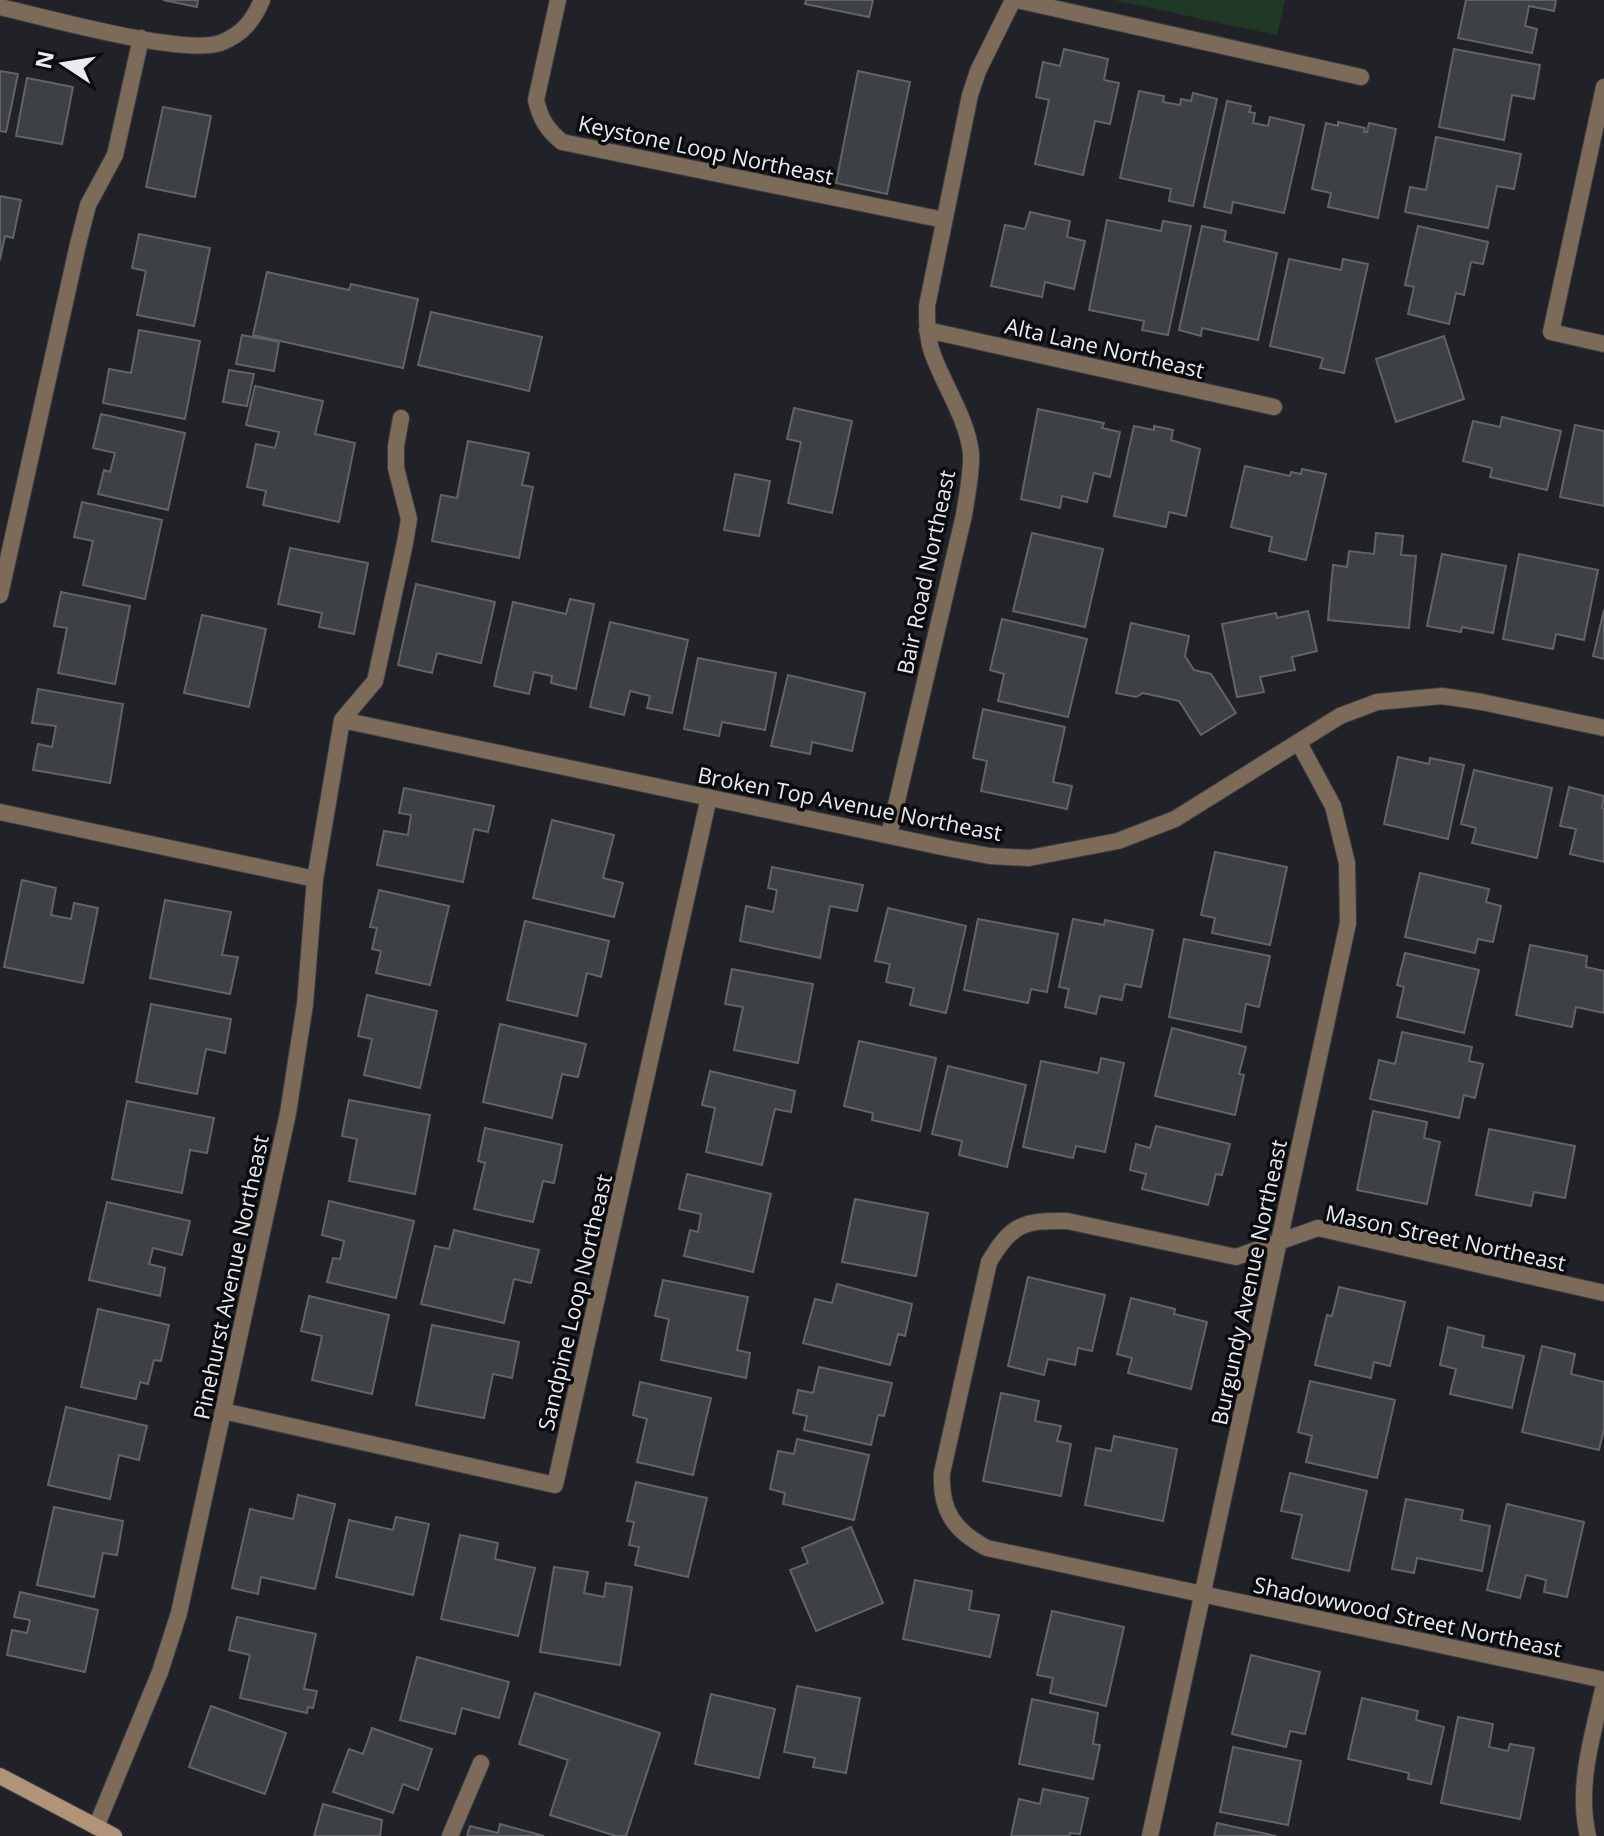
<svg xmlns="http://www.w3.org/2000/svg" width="1604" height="1836" viewBox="0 0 1604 1836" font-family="'Open Sans',sans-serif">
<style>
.green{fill:#203926}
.building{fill:#3d4045;stroke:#606469;stroke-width:2}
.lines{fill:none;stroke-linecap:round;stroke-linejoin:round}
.minor-casing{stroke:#3c3e43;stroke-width:18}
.secondary-casing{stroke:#3c3e43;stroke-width:18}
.minor{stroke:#7d6b59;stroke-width:16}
.secondary{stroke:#b19478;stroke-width:16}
.labels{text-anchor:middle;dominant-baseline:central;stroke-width:7;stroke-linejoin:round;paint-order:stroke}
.street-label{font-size:22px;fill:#e9ebee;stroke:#0a0c0e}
</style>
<rect width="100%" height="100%" fill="#202227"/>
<path class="green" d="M1113 0H1285L1277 35Z"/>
<path class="building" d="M163 0H198L197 7Z
M806 0H873L869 17 805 4Z
M1466 0H1556L1554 11 1529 6 1525 26 1537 29 1532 53 1458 38Z
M1064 49 1108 59 1104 80 1119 83 1110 124 1095 121 1083 175 1035 164 1049 100 1036 97 1043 62 1060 66Z
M1454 49 1540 65 1534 99 1512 95 1504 140 1439 127Z
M0 71 18 74 6 132 0 131Z
M858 71 910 82 887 194 836 183Z
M27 78 73 87 62 144 16 136Z
M1139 91 1164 96 1163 102 1180 105 1181 99 1191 101 1193 93 1217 99 1193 206 1169 201 1171 189 1120 178Z
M1227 101 1251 106 1249 112 1255 113 1253 123 1268 126 1270 117 1304 125 1284 213 1233 202 1231 213 1204 207Z
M163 107 211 116 195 197 146 187Z
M1338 122 1365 128 1364 132H1367L1369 123 1396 129 1378 218 1328 207 1331 193 1312 189 1326 123 1338 126Z
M1436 137 1521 154 1514 189 1497 186 1488 228 1405 212 1410 187 1426 190Z
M0 196 21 200 13 238 5 236 0 260Z
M1030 212 1070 221 1067 237 1085 241 1074 289 1045 282 1042 297 991 286 1005 225 1025 229Z
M1107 220 1161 231 1163 221 1191 226 1168 335 1142 330 1144 321 1089 310Z
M1202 226 1226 231 1224 241 1277 253 1258 340 1202 328 1201 336 1179 330Z
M1418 226 1488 242 1483 264 1471 262 1464 295 1456 293 1449 324 1408 314 1414 287 1405 285Z
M139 234 210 248 194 326 137 315 146 271 132 268Z
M1289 259 1341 270 1343 259 1368 264 1344 373 1320 368 1323 358 1270 346Z
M267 272 349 290 351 284 418 299 403 368 253 335Z
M431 312 542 337 529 391 418 365Z
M139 330 200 341 185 419 103 403 109 369 131 373Z
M242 335 279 342 274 371 236 364Z
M1444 336 1464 399 1396 422 1376 359Z
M229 370 254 374 247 406 223 402Z
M255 386 323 401 315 434 355 443 339 522 263 505 266 491 247 487 256 444 275 448 279 432 246 425Z
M794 408 852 421 832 513 788 503 801 442 787 439Z
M1038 409 1104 423 1102 428 1120 432 1110 477 1094 473 1087 502 1062 496 1060 508 1021 499Z
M101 414 185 433 168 510 98 494 104 470 110 472 115 453 93 448Z
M1502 417 1561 431 1547 490 1490 477 1492 468 1463 461 1473 421 1500 427Z
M1575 425 1604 431V506L1560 497Z
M1134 426 1154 430V426L1173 430 1171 440 1200 449 1186 516 1169 512 1166 527 1114 516Z
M468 441 529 453 522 485 533 487 519 558 432 541 441 495 457 498Z
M1245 466 1290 476 1291 472 1301 474 1302 469 1326 474 1306 560 1269 551 1272 537 1231 527Z
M735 474 770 481 759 536 724 530Z
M82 502 162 520 145 599 83 585 93 541 74 537Z
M1032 533 1103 549 1085 627 1013 611Z
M1376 533 1403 536 1401 555 1416 556 1409 628 1328 620 1333 565 1347 567 1349 551 1374 554Z
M290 548 368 563 354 634 319 627 322 613 278 604Z
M1442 554 1506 566 1493 633 1462 627 1461 632 1427 626Z
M1519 554 1598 570 1584 640 1556 634 1553 649 1503 639Z
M416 584 495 602 481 663 437 653 432 673 398 665Z
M61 592 130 606 115 684 58 673 67 628 54 626Z
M570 599 594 604 576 689 551 683 552 676 534 672 529 694 494 686 513 602 566 614Z
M1604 610V659L1593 656Z
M1308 611 1317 651 1292 657 1295 670 1260 677 1264 692 1237 697 1222 624 1276 613 1277 618Z
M202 615 266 629 249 707 184 693Z
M1002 619 1087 639 1068 717 998 701 1004 674 990 670Z
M610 622 688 640 672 713 647 708 650 696 630 691 624 715 590 707Z
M1131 623 1189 636 1185 656 1194 670 1211 674 1236 713 1201 735 1179 701 1143 693 1136 697 1116 693Z
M698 658 776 673 765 730 722 722 719 736 684 729Z
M788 675 865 693 852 751 812 742 810 754 771 746Z
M38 689 123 704 110 783 33 770 38 744 52 747 56 726 32 723Z
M983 709 1065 727 1053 782 1072 786 1067 809 981 791 987 761 973 758Z
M1398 757 1429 764 1430 758 1464 765 1448 839 1384 824Z
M1474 770 1552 788 1537 858 1472 843 1476 828 1461 824Z
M1569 787 1604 796 1602 808 1604 809V862L1570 854 1576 829 1560 826Z
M404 788 494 806 488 832 474 829 463 882 377 865 384 831 408 835 411 815 399 813Z
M552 820 614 835 603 878 623 883 614 917 533 898Z
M1215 852 1287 867 1270 945 1212 933 1215 918 1201 915Z
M772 867 863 885 857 911 830 906 820 958 740 941 746 906 773 912 777 890 768 888Z
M1420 873 1489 889 1486 902 1501 906 1493 942 1478 939 1475 953 1405 937Z
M22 880 56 888 51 915 71 919 74 903 98 908 83 983 4 967Z
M379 890 449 906 430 985 376 973 381 951 372 949 377 928 370 927Z
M165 900 231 912 222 955 238 957 230 994 150 978Z
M888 908 966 926 946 1013 910 1005 914 988 886 982 890 964 875 961Z
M978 919 1058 934 1047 992 1031 989 1028 1003 964 990Z
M1073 919 1104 925 1105 920 1153 930 1141 987 1125 984 1122 1000 1100 996 1096 1014 1065 1007 1069 989 1059 987Z
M525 921 609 941 601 977 587 973 577 1016 507 1000Z
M1184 939 1270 956 1259 1007 1246 1004 1241 1032 1169 1017Z
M1530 945 1587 956 1586 967 1604 971V1013L1576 1007 1572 1027 1516 1015Z
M1405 953 1479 970 1464 1033 1397 1017 1404 987 1397 985Z
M732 969 813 984 798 1063 734 1050 743 1007 725 1004Z
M367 995 437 1011 420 1088 364 1075 372 1039 358 1036Z
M151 1004 231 1019 225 1053 206 1049 197 1094 136 1082Z
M500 1024 586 1044 578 1077 562 1074 552 1118 483 1102Z
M1172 1028 1246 1047 1239 1074 1244 1075 1235 1115 1155 1096Z
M1402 1032 1472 1047 1469 1061 1483 1064 1475 1098 1464 1095 1459 1118 1370 1099 1379 1060 1395 1064Z
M859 1041 936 1058 920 1131 872 1120 873 1113 844 1106Z
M1101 1058 1124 1063 1105 1152 1076 1146 1073 1158 1023 1147 1041 1061 1098 1073Z
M948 1066 1026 1085 1007 1167 959 1155 962 1141 932 1134Z
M710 1071 795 1091 791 1112 775 1109 762 1165 706 1152 715 1108 702 1105Z
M349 1100 430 1115 415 1194 349 1181 357 1139 342 1136Z
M127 1101 214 1118 207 1153 190 1150 182 1193 112 1179Z
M1373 1111 1427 1122 1424 1138 1440 1142 1427 1204 1357 1190Z
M1156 1126 1230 1144 1222 1175 1216 1174 1208 1205 1142 1189 1146 1174 1130 1170 1136 1144 1150 1148Z
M485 1128 562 1145 554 1183 543 1181 533 1222 474 1209 485 1163 478 1161Z
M1489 1129 1575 1146 1565 1198 1534 1192 1531 1206 1476 1195Z
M687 1174 771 1194 753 1272 684 1256 690 1230 698 1232 701 1214 679 1209Z
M855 1199 928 1213 916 1276 842 1262Z
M329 1201 414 1221 396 1298 327 1282 333 1258 340 1259 344 1241 322 1235Z
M107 1202 190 1221 182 1255 153 1248 149 1264 165 1268 160 1296 89 1280Z
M454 1230 539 1250 531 1283 514 1279 504 1323 421 1304 435 1246 449 1249Z
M1028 1277 1105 1295 1092 1351 1078 1348 1075 1365 1048 1359 1044 1375 1008 1366Z
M663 1280 748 1297 737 1350 750 1353 746 1378 661 1360 669 1319 655 1316Z
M837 1284 912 1304 905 1336 898 1334 890 1365 803 1343 815 1299 832 1303Z
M1339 1287 1405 1302 1390 1366 1374 1362 1371 1378 1315 1365 1327 1315 1332 1316Z
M309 1296 389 1315 372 1394 312 1380 322 1336 301 1331Z
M1131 1298 1175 1309 1174 1314 1207 1322 1191 1389 1128 1373 1132 1358 1117 1354Z
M98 1309 169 1325 161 1361 154 1360 148 1384 140 1382 136 1399 81 1387Z
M432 1325 519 1342 512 1378 493 1374 484 1418 416 1405Z
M1448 1327 1484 1336 1482 1347 1524 1356 1512 1408 1450 1394 1456 1369 1440 1365Z
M1542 1346 1575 1354 1571 1374 1604 1382V1429L1599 1450 1522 1432Z
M819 1367 892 1383 884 1416 878 1415 871 1445 804 1430 807 1416 793 1413 798 1390 813 1393Z
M1310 1381 1395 1400 1377 1478 1306 1462 1312 1436 1298 1432Z
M640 1382 711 1398 693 1475 637 1462 647 1419 633 1415Z
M1001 1393 1039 1401 1035 1421 1061 1426 1057 1441 1071 1444 1061 1496 983 1481Z
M66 1407 147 1426 139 1460 119 1455 110 1499 48 1485Z
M1114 1436 1177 1449 1163 1521 1085 1505 1096 1448 1111 1451Z
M797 1439 869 1455 854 1520 783 1504 785 1493 770 1489 778 1451 794 1454Z
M1290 1473 1367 1491 1349 1571 1292 1558 1302 1515 1281 1511Z
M636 1482 707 1498 688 1577 635 1565 639 1547 629 1545 634 1522 627 1521Z
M298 1495 335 1504 315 1589 261 1577 258 1594 232 1588 250 1509 293 1519Z
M1406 1499 1463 1510 1461 1520 1490 1526 1482 1571 1417 1558 1414 1573 1392 1569Z
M1507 1504 1584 1522 1567 1597 1544 1592 1546 1580 1526 1575 1520 1598 1487 1590Z
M54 1507 123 1521 117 1555 103 1553 94 1597 37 1585Z
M396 1517 429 1524 413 1595 336 1577 349 1520 393 1530Z
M851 1527 883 1603 816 1631 790 1570 808 1563 802 1548Z
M460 1535 498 1543 495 1559 535 1568 518 1636 441 1619Z
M554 1567 588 1572 584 1593 604 1597 606 1583 632 1587 620 1665 540 1652Z
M915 1580 972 1591 969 1610 999 1615 990 1657 903 1639Z
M20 1592 98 1610 85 1672 7 1655 12 1630 27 1633 30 1620 14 1617Z
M1052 1611 1124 1627 1106 1706 1050 1693 1053 1678 1037 1675Z
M237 1617 316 1634 304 1689 317 1691 313 1708 308 1707 307 1713 240 1698 250 1655 229 1650Z
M1251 1655 1320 1672 1305 1734 1290 1731 1286 1747 1232 1734Z
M417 1657 509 1682 499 1718 462 1708 455 1734 400 1720Z
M797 1686 860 1698 846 1773 813 1767 815 1758 784 1752Z
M535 1693 660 1733 626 1836H616L550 1815 568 1760 519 1744Z
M711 1694 775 1709 759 1778 695 1764Z
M1362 1698 1418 1711 1416 1720 1444 1727 1431 1784 1408 1779 1409 1773 1348 1759Z
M1032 1699 1098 1713 1093 1744 1100 1745 1093 1779 1019 1764Z
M211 1706 286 1733 265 1794 189 1767Z
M1458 1717 1493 1724 1489 1747 1508 1751 1510 1744 1534 1748 1520 1819 1441 1803Z
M372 1728 432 1749 418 1790 403 1784 393 1813 333 1792 349 1749 363 1754Z
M1233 1747 1301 1761 1288 1825 1220 1812Z
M1043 1789 1088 1798 1080 1834 1070 1833 1069 1836H1011L1019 1799 1040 1804Z
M323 1804 382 1820 380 1836H314Z
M1217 1823 1276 1836H1214Z
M500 1824 544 1836H467L470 1826 498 1833Z"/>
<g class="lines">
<g class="minor-casing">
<path id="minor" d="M558 0 536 100C540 118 547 130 562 142L944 220
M1017 0 1361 77
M0 7C45 17 183 56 220 43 242 35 253 21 262 0
M1604 87 1551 332 1604 344
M927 330 1274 407
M0 595 78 244 88 205 115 155 141 38
M342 720 947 848 990 856 1029 858 1118 841 1175 819 1340 716 1377 702 1442 696 1482 702 1604 728
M342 720 375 681 405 543 409 519 396 468V446L401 418
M0 812 315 879
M889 835 964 515C967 495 972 473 971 453 967 419 945 387 933 355 927 339 927 323 927 306L970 95 978 71 1013 0
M1604 1293 1318 1228 1236 1257 1067 1221C1024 1220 1011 1224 989 1262L942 1473C940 1510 954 1531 987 1548L1604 1680
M223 1411 555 1485 709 797
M96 1827 160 1672 179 1613 288 1113 305 1004 315 879 342 720
M450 1836 481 1763
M1150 1836 1348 923 1347 863 1333 806 1299 743
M1588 1836C1576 1785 1593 1735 1604 1685"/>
</g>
<g class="secondary-casing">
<path id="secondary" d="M0 1776 114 1836"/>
</g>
<use href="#minor" class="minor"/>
<use href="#secondary" class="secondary"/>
</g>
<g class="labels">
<g class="street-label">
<text transform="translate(706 149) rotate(12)">Keystone Loop Northeast</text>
<text transform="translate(1105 347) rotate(13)">Alta Lane Northeast</text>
<text transform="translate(925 572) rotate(-78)">Bair Road Northeast</text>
<text transform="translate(850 803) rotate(11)">Broken Top Avenue Northeast</text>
<text transform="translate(1446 1237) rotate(12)">Mason Street Northeast</text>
<text transform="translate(230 1277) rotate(-78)">Pinehurst Avenue Northeast</text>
<text transform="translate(1248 1282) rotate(-78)">Burgundy Avenue Northeast</text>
<text transform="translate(574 1302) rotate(-77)">Sandpine Loop Northeast</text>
<text transform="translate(1408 1616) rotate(12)">Shadowwood Street Northeast</text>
</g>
</g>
<g transform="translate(64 64) rotate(282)" stroke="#0a0c0e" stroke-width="6" paint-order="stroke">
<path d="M0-6L14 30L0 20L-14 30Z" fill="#e9ebee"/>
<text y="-12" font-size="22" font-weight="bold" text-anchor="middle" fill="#e9ebee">N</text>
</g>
</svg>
